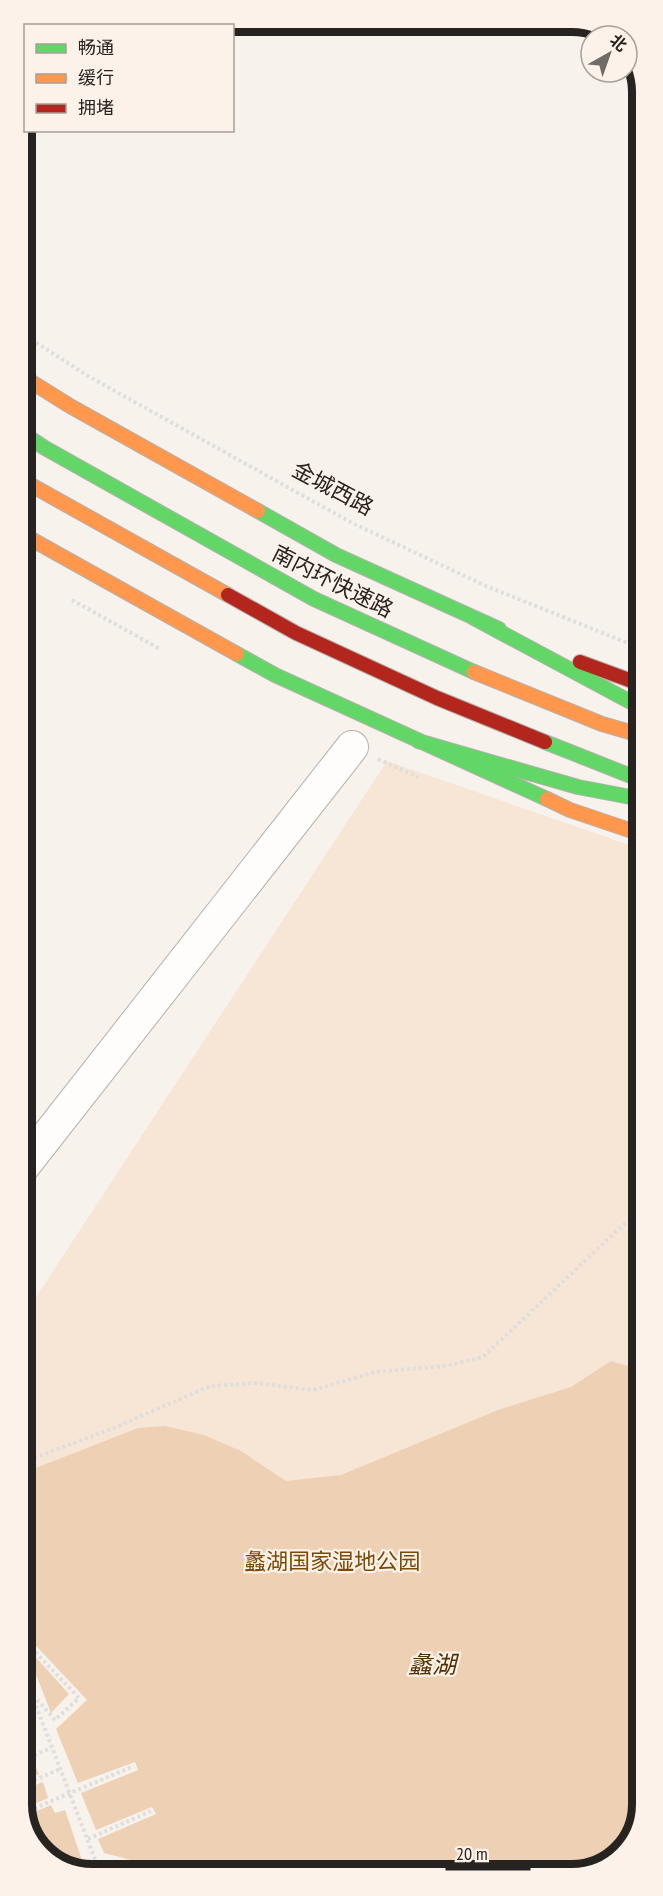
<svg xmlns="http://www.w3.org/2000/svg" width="663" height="1896" viewBox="0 0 663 1896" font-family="'PT Sans Narrow','Noto Sans SC',sans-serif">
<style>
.green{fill:#f7e6d5}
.water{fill:#eed0b4}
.pier{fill:#f8f2ed;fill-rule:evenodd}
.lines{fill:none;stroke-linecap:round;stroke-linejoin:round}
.street-casing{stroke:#b5b1ae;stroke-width:34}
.fast-casing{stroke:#b5b1ae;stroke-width:16}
.slow-casing{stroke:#b5b1ae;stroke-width:16}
.jam-casing{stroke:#b5b1ae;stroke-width:16}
.path{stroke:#e0dedd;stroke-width:4;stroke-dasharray:3 3;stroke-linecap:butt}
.street{stroke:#fefdfc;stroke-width:32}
.fast{stroke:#63d668;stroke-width:14}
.slow{stroke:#ff974d;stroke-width:14}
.jam{stroke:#b3261e;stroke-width:14}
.labels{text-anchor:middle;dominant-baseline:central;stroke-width:4.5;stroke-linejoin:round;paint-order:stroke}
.street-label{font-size:22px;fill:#272320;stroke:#fcf2e9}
.park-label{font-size:22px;fill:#7c4a05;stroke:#fcf2e9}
.water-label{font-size:24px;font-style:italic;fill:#553000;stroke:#fcf2e9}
.rim{fill:none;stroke:#272320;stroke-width:8}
</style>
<rect width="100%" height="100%" fill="#f8f2ed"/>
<path class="green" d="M387 761 641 849 642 1805 627 1848 590 1873 87 1875 45 1858 23 1823V1317Z"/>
<path class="water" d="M611 1361 641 1370 642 1805 627 1848 590 1873 87 1875 45 1858 23 1823V1473L138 1428 165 1426 204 1435 241 1451 286 1481 341 1475 498 1410 571 1387Z"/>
<path class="pier" d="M23 1632 87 1700 56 1729 78 1783 135 1762 138 1770 81 1793 96 1830 152 1807 156 1814 98 1839 104 1853 131 1860 144 1869 147 1875H87L79 1872 84 1866 65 1810 55 1813 51 1805 23 1817V1809L48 1798 43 1782 23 1790V1781L39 1774 33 1761 23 1765V1756L31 1753 23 1735 35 1729 23 1701ZM31 1652 69 1694 51 1713 28 1654Z"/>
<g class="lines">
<g class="street-casing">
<path id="street" d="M608 34 610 36
M23 1167 352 747"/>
</g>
<g class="fast-casing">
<path id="fast" d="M22 433 45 448 314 599 474 672
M258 511 336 555 499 629
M472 617 640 707
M237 654 275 675 547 799
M418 741 578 787 641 799
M545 742 641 780"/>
</g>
<g class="slow-casing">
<path id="slow" d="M22 376 70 406 258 511
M22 480 228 595
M22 534 237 654
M474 672 602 724 640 735
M547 799 570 810 641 834"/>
</g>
<g class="jam-casing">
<path id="jam" d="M228 595 296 633 437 698 545 742
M580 662 640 684"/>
</g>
<path class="path" d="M21 333 88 376 352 523 486 586 640 648
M72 600 160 649
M378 759 420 778
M23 1462 114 1428 210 1386 256 1383 313 1390 375 1372 446 1366 483 1357 623 1225 641 1214
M23 1639 79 1698 55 1720 34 1696
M23 1672 101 1875
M23 1760 51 1748
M23 1785 60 1769
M23 1813 134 1766
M88 1839 151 1811
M85 1874C99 1860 124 1860 138 1875"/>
<use href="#street" class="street"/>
<use href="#fast" class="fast"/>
<use href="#slow" class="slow"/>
<use href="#jam" class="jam"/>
</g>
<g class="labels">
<g class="street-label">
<text transform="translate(333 488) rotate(28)">金城西路</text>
<text transform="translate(333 581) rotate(27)">南内环快速路</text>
</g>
<g class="park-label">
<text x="332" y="1561">蠡湖国家湿地公园</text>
</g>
<g class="water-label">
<text x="432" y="1664">蠡湖</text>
</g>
</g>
<path d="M0 0H663V1896H0ZM92 32H572A60 60 0 0 1 632 92V1804A60 60 0 0 1 572 1864H92A60 60 0 0 1 32 1804V92A60 60 0 0 1 92 32Z" fill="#fcf2e9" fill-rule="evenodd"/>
<path class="rim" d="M92 32H572A60 60 0 0 1 632 92V1804A60 60 0 0 1 572 1864H92A60 60 0 0 1 32 1804V92A60 60 0 0 1 92 32Z"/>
<rect x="24" y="24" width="210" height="108" fill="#fcf2e9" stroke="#a79f99" stroke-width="1.5"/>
<rect x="36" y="44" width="30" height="9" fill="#63d668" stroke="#a79f99" stroke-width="1.5"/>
<text x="78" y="54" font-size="18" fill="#272320">畅通</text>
<rect x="36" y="74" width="30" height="9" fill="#ff974d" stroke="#a79f99" stroke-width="1.5"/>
<text x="78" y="84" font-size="18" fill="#272320">缓行</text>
<rect x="36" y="104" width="30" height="9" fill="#b3261e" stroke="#a79f99" stroke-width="1.5"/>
<text x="78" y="114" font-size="18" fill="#272320">拥堵</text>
<g transform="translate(609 54) rotate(40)"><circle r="28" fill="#fcf2e9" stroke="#a79f99" stroke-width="1.5"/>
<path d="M0-4.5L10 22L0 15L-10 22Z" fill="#706b68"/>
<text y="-9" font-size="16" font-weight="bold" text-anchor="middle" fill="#272320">北</text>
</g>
<path d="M447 1860v9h82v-9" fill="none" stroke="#272320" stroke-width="3"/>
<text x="456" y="1860" font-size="18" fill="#272320" stroke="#fcf2e9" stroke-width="4.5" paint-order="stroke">20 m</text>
</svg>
